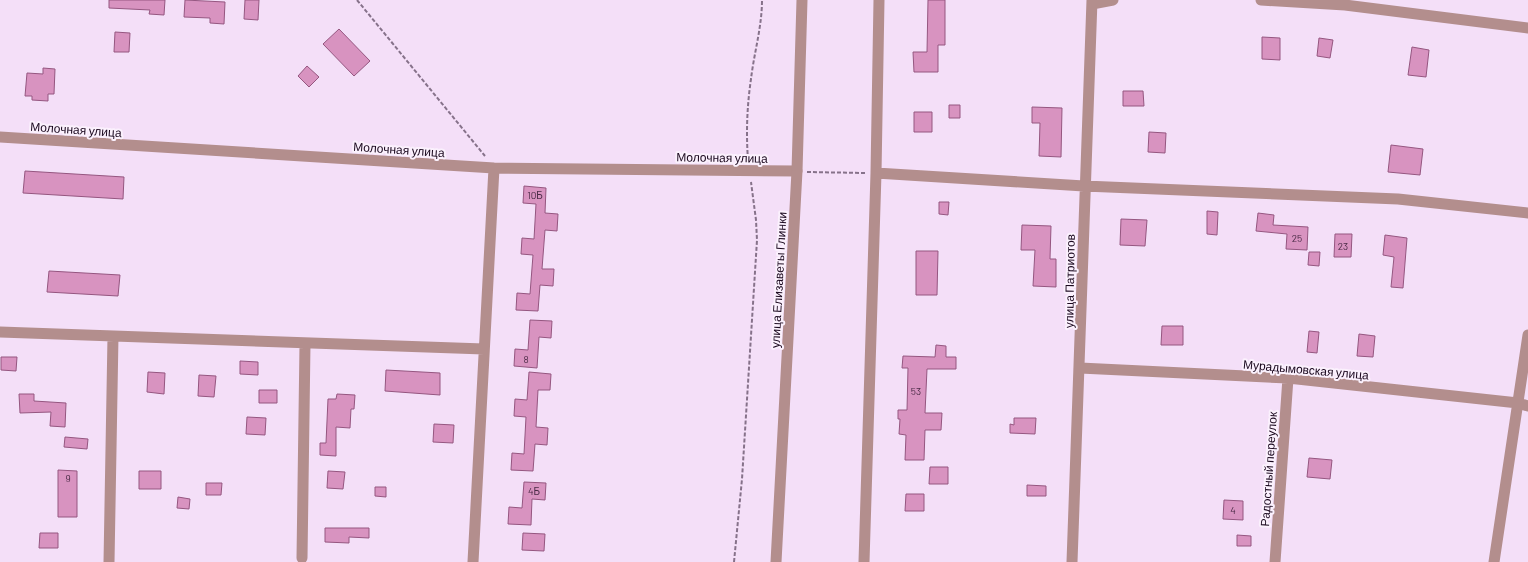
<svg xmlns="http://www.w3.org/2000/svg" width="1528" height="562" viewBox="0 0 1528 562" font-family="Barlow,sans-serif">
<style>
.building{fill:#d893c0;stroke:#955680}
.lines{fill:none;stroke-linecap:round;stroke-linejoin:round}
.path{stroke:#86728a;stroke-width:2;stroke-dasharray:4 2;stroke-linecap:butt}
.minor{stroke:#b38e8d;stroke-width:11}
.tertiary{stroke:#b38e8d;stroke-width:11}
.labels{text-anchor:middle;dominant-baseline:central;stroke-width:4;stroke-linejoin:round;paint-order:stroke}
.number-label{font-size:10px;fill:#4a2b46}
.street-label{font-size:12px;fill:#1a081e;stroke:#fbf1fd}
</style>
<rect width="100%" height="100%" fill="#f4dff8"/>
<path class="building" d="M109 0H165L164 15 149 14 150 10 109 8Z
M185 0 225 2 224 24 210 23V18L184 17Z
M245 0H259L258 20 244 19Z
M928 0H945V45H938V72H914L913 52H927Z
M339 29 370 61 354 76 323 44Z
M115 32 130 33 129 52H114Z
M1262 37 1280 38V60L1262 59Z
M1319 38 1333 40 1330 58 1317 56Z
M1412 47 1429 50 1426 77 1408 75Z
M307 66 319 77 309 87 298 76Z
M43 68 55 69 54 94H48V101L32 100V96H25L27 73 43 74Z
M1123 91H1143L1144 106H1123Z
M949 105H960V118H949Z
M1032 107 1062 108 1061 157 1039 156 1040 123H1032Z
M914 112H932V132H914Z
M1149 132 1166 133 1165 153 1148 152Z
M1391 145 1423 149 1420 175 1388 172Z
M25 171 124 177 123 199 23 193Z
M524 186 546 188 545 213 558 214 557 231 545 230 542 269H554L553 286 540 285 538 311 516 310 517 293 530 294 533 255 521 254 522 238 534 239 536 204 523 203Z
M939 202H949L948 215 939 214Z
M1207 211 1218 212 1217 235 1207 234Z
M1258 213 1274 215 1273 225 1308 227 1307 250 1286 249 1287 234 1256 231Z
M1121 219 1147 220 1145 246 1120 245Z
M1022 225 1051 226 1050 259H1056V287L1033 286 1035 250H1021Z
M1335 234H1352L1351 257H1334Z
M1385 235 1407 238 1403 288 1391 287 1394 257 1383 255Z
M916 251H938L937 295H916Z
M1309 252H1320L1319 266 1308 265Z
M49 271 120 275 118 296 47 292Z
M530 320 552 321 551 338 539 337 537 368 514 366 515 349 528 350Z
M1162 326H1183V345H1161Z
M1309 331 1319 332 1317 353 1307 352Z
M1359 334 1375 336 1373 357 1357 356Z
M936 345 946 346V357H956V369H927L925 413H942L941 430H925L924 460H905L906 435 899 434 900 419H898V410H907L908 368H902L903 356 935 357Z
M1 357H17L16 371 1 370Z
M240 361 258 362V375L240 374Z
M386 370 440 373V395L385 391Z
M148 372 165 373 164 394 147 392Z
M529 372 551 374 550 390H538L536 427 548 428 547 445 535 444 533 471 511 470 512 453 524 454 526 417 514 416 515 399 527 400Z
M199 375 216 376 214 397 198 396Z
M259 390H277V403H259Z
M19 394H34V401L66 403 65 427 50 426 51 412 20 413Z
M337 394 355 395 354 409H351L350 428 336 427V456L320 455V443H326L328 399H336Z
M247 417 266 418 265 435 246 434Z
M1014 418H1036L1035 434 1010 433V424L1014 425Z
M434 424 454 425 453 443 433 442Z
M65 437 88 439 87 449 64 447Z
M1309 458 1332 460 1330 479 1307 477Z
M930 467H948V484H929Z
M58 470 77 471V517H58Z
M139 471H161V489H139Z
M328 471 345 472 343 489 327 488Z
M524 482 546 483 545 500 532 499 531 525 508 524 509 507 522 508Z
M206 483H222L221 495H206Z
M1027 485 1046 486V496H1027Z
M375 487H386V497L375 496Z
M906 494H924V511H905Z
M178 497 190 499 189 509 177 508Z
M1224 500 1243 501V520L1223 519Z
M325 528H369V538L349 537V543L325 542Z
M40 533H58V548H39Z
M523 533 545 534 544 551 522 550Z
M1237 535 1251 536V546H1237Z"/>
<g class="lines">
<path class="path" d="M357 0 485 156
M748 160C746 133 747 106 751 79 754 53 762 27 762 0
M807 172 865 173
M734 562 742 479 757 240 756 220 751 182"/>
<path class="minor" d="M1261 0 1345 5 1528 28
M1092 4 1113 0
M0 137 494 168 797 171
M876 173 1084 186 1398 199 1528 213
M0 332 484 349
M1080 368 1288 378 1518 403 1528 406
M302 558 305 344
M109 562 113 336
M473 562 494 168
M864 562 876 173 879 0
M1072 562C1080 375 1084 187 1092 0
M1275 562 1288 378
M1494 562 1528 335"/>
<path class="tertiary" d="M776 562 797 171 802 0"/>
</g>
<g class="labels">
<g class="number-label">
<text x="535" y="195">10Б</text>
<text x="1297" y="238">25</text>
<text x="1343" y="246">23</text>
<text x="526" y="359">8</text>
<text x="916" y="391">53</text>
<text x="68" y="478">9</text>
<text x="534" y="491">4Б</text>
<text x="1233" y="510">4</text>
</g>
<g class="street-label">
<text transform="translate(76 129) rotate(4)">Молочная улица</text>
<text transform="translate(399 149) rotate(4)">Молочная улица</text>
<text transform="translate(722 157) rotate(1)">Молочная улица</text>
<text transform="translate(778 280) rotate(-87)">улица Елизаветы Глинки</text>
<text transform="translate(1069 281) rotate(-89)">улица Патриотов</text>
<text transform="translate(1306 369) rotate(5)">Мурадымовская улица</text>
<text transform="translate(1268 469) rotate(-86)">Радостный переулок</text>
</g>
</g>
</svg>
